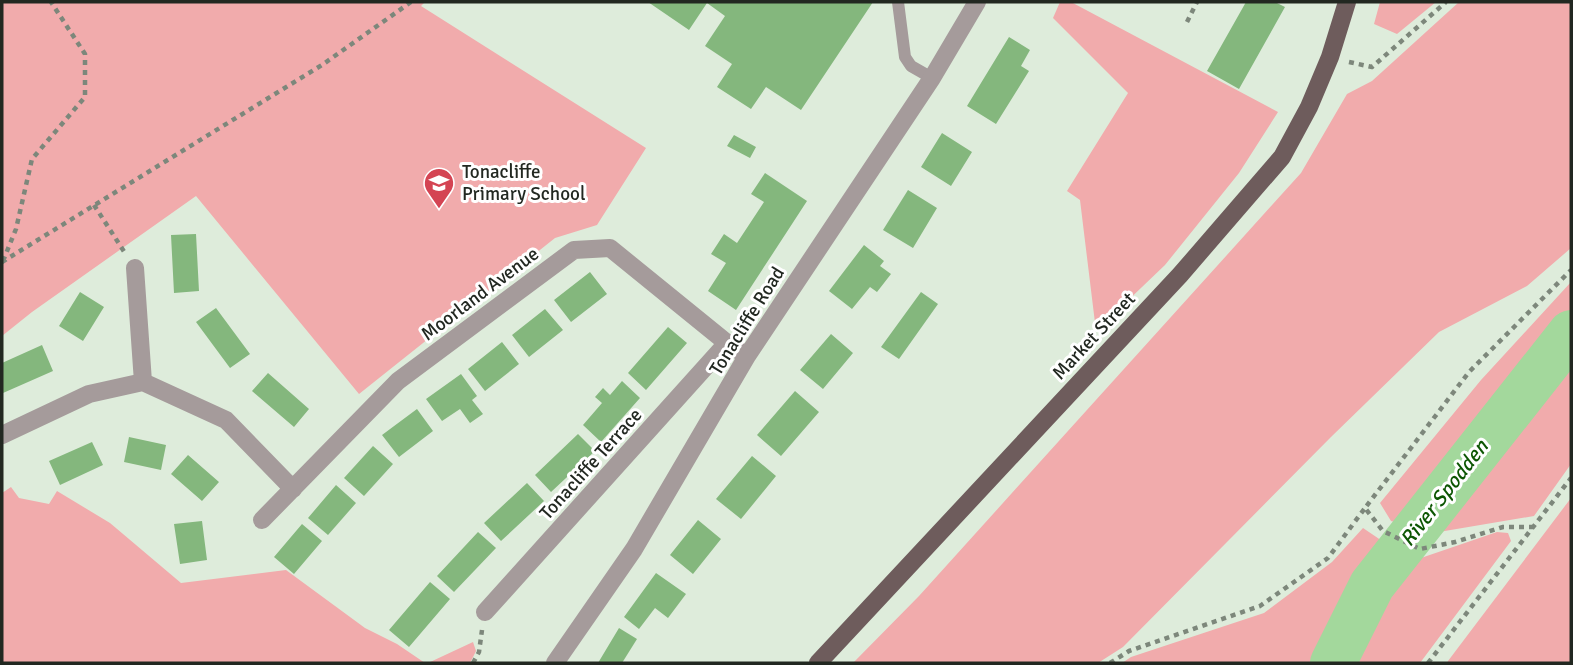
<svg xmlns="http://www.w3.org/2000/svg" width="1573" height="665" viewBox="0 0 1573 665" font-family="Signika,sans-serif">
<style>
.green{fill:#f1abac}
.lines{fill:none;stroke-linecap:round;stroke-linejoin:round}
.river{stroke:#a3d89c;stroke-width:46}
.building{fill:#84b77d}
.path{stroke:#7d877b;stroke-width:4.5;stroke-dasharray:5 5;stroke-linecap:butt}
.lane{stroke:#a59b9b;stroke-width:12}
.street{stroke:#a59b9b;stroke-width:18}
.primary{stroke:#6e5c5c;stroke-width:18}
.labels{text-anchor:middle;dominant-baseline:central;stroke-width:6;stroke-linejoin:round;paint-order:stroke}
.poi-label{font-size:19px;fill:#222821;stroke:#fff;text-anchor:start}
.street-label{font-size:19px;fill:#222821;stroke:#fff}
.water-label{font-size:21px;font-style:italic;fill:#0d5603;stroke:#fff}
</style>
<rect width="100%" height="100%" fill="#deecdb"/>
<path class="green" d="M2 2H425L421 6 646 148 597 225 555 238 359 394 196 196 32 312 2 336Z
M1060 2H1071L1278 112 1239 173 1165 265 1096 331 1080 200 1067 191 1128 93 1053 18Z
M1380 2H1436L1397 34 1374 24Z
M1459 2H1571V248L1527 286 1439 332 1331 437 1123 647 1098 663H853L919 596 1301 173 1347 94 1372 81Z
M1571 282V318L1407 526 1391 521 1380 503 1481 380Z
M1571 351V464L1534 516 1427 534Z
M11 487 19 498 49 504 57 491 110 523 181 583 286 570 365 628 397 644 425 663H2V493Z
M1571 498V663H1447L1448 661Z
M1363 528 1394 549 1366 580 1325 663H1122L1131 657 1264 613 1332 562Z
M1497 532 1508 533 1511 541 1420 663H1346L1381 589 1407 556 1418 559Z
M473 642 476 651 470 663H428Z"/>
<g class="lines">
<path class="river" d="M1333 663 1372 585 1571 333"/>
</g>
<path class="building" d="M648 2H873L801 110 766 87 751 109 717 87 732 64 705 46 725 16 707 3 689 30Z
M1246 2H1275L1285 7 1239 89 1207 71Z
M1009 37 1030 50 1021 66 1029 71 996 124 967 106Z
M942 133 972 152 951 186 921 167Z
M734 135 756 147 750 158 727 146Z
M765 173 807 201 736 310 708 291 726 263 711 254 724 234 737 243 764 202 751 194Z
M908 190 937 208 913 248 883 230Z
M196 234 199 291 174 293 171 235Z
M864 245 884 261 880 266 891 274 877 292 870 287 852 309 829 291Z
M590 272 607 294 571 322 554 300Z
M80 292 104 307 83 341 59 326Z
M921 292 938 304 899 359 881 347Z
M216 308 250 354 230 368 196 322Z
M545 309 563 330 529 357 512 335Z
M668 327 687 343 646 390 628 373Z
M831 334 853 353 823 389 800 370Z
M502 342 519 364 485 391 468 369Z
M42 345 53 371 3 393 2 363Z
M268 373 309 409 294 427 252 391Z
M461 374 477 396 472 400 483 414 470 423 460 409 442 421 426 399Z
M622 381 640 398 601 442 583 425 602 403 595 397 603 388 610 395Z
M795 391 819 412 781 456 757 435Z
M417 409 433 431 399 457 382 435Z
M578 434 595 451 551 492 535 475Z
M129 437 166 445 161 470 124 462Z
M92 442 103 465 60 485 49 461Z
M373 446 393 464 364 496 344 478Z
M188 455 219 482 202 501 171 474Z
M752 456 776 476 741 519 716 499Z
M527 483 544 501 501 541 484 523Z
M336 485 356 503 328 535 308 518Z
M698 520 721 539 693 574 670 555Z
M202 521 207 560 180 564 174 524Z
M302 524 322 541 294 574 274 557Z
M478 532 496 548 454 592 437 576Z
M656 573 686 594 668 618 655 608 639 629 624 617Z
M430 582 450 599 409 647 389 630Z
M619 628 637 639 622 663H598Z"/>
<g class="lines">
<path class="path" d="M1187 22 1197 2
M1349 62 1372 67 1446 2
M94 205 125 253
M3 261 16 229 32 159 85 97V54L51 2
M2 262 322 65 411 2
M1534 527H1503L1455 542 1420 549 1383 531 1365 508 1469 372 1571 270
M473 663 479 652 482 630
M1110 663 1129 651 1260 606 1328 558 1365 508
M1428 663 1571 478"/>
<path class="lane" d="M898 2 905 57 911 66 932 78"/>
<path class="street" d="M135 268 143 382
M2 435 89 394 143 382 226 420 293 489
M262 520 398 381 574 250 610 248 727 343 747 356
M485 612 727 343
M555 663 634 549 747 356 932 78 977 2"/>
<path class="primary" d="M818 663 1180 275 1282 157 1309 107 1330 57 1347 2"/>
</g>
<defs>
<g id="school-pin" transform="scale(1.575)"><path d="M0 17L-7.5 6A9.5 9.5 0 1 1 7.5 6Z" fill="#d44453" stroke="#fff"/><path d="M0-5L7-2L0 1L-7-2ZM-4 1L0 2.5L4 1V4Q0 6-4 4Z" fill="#fff"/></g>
</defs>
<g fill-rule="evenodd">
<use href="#school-pin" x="439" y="183"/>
</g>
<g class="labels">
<g class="poi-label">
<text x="462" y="172">Tonacliffe<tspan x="462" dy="22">Primary School</tspan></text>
</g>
<g class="street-label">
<text transform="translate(480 294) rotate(-37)">Moorland Avenue</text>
<text transform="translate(747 321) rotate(-58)">Tonacliffe Road</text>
<text transform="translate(1094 336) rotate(-47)">Market Street</text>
<text transform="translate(591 464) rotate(-48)">Tonacliffe Terrace</text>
</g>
<g class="water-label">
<text transform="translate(1444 493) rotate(-52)">River Spodden</text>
</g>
</g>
<rect width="1573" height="665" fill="none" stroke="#222821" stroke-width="7"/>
</svg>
